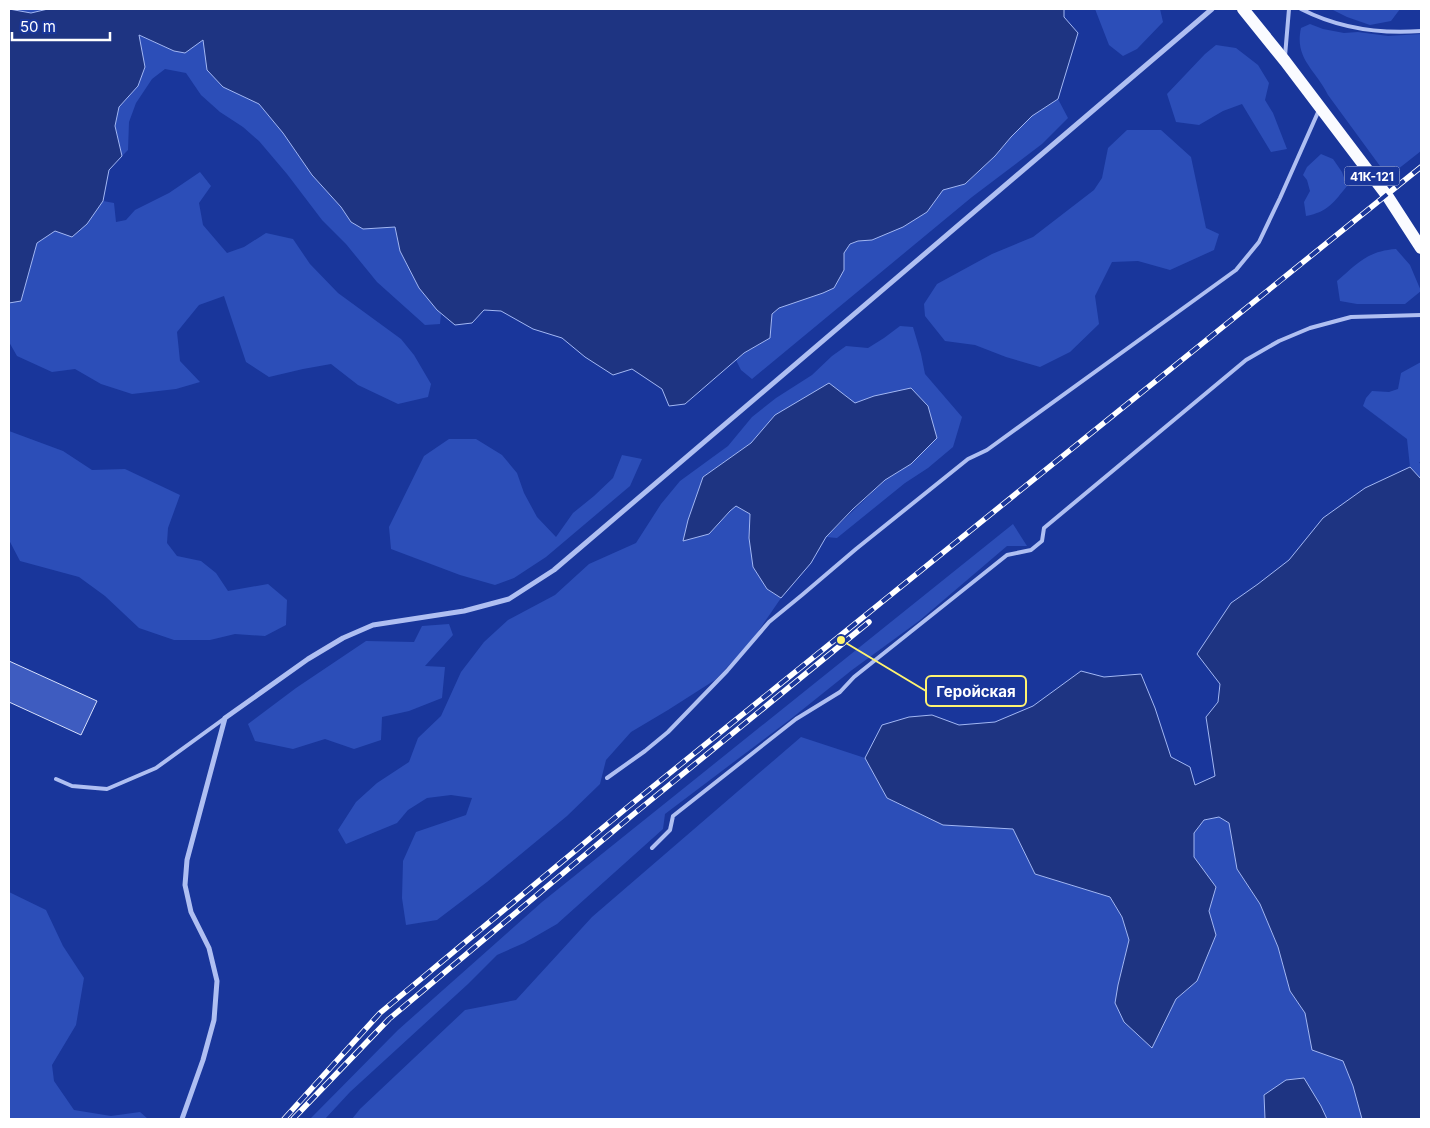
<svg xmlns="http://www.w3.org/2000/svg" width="1430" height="1128" viewBox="0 0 1430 1128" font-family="Inter,sans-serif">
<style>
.green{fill:#2c4eb8}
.water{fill:#1e3482;stroke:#a2b7f4}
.building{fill:#3e5cc0;stroke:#d7e0fc}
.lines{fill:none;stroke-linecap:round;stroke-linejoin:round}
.lane{stroke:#afbff2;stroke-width:4}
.street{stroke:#afbff2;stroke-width:5}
.primary{stroke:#fafbff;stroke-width:12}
.rail-casing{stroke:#fff;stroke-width:5.5}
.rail{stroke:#19369b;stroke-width:4;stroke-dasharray:11;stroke-linecap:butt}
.labels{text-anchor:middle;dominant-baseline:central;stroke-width:4.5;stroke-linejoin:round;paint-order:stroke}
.shield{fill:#19369b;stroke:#bac3e1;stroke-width:1}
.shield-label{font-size:12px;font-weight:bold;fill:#fff}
.leader{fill:none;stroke:#fff470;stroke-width:2}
.callout-dot{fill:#fff470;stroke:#19369b;stroke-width:2}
.callout{fill:#19369b;stroke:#fff470;stroke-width:2}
.callout-label{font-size:15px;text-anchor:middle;font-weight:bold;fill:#fff}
</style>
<rect width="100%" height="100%" fill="#19369b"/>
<path class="green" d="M12 9H48L31 13 13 11Z
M1095 9H1160L1163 22 1137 49 1123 56 1109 45Z
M1331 9H1400L1391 21 1370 25 1347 17Z
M1310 24 1323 29 1344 33 1358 32 1388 36 1421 34V151L1388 177 1328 95C1316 70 1294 59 1301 28Z
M138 35 174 51 204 40 223 87 259 104 283 133 312 175 341 207 351 222 363 229 395 227 400 251 419 288 441 313 440 324 425 325 377 282 346 244 322 220 287 174 259 141 243 127 220 112 201 95 186 73 165 69 152 79 136 103 129 122 128 150 122 156 115 126 119 107 138 86Z
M1216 45 1236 48 1258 65 1269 83 1265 100 1273 113 1287 149 1271 152 1242 104 1223 111 1199 125 1176 122 1167 94 1205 54Z
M1058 99 1068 118 1042 144 972 197 752 379 741 370 736 360 744 353 770 338 772 314 779 308 823 293 844 270V253L850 244 858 241 872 240 927 212 943 190 965 184 995 156 1011 137 1032 116Z
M1127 130H1161L1191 157 1206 228 1219 234 1214 250 1170 270 1138 261 1112 262 1095 296 1099 324 1070 352 1040 367 1006 357 975 345 945 341 925 316 924 304 937 284 992 254 1033 237 1094 190 1102 178 1108 148Z
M1321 154 1333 159 1342 172 1347 186C1334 202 1328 212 1306 216L1304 202 1310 191 1307 180 1303 175 1307 167Z
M200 172 211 186 199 203 203 225 227 253 244 247 266 233 293 239 310 264 338 293 401 339 414 355 431 384 428 397 398 404 358 385 331 364 303 369 269 377 246 362 224 296 199 305 177 332 180 361 200 382 176 389 132 394 101 384 75 369 52 372 17 356 9 342V303L21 301 37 243 55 231 87 224 103 201 114 203 116 222 126 220 135 210 169 193Z
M1396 249 1410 265 1421 291 1405 304H1357L1340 301 1337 281C1357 264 1367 251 1396 249Z
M900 326 913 327 921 354 925 374 962 417 953 447 928 468 905 483 837 538 826 537 885 480 911 464 874 396 855 403 775 415 751 443 703 477 683 541 709 534 736 505 750 514 749 538 767 589 781 598 751 642 715 680 668 710 631 732 606 760 600 784 567 816 487 882 437 920 406 925 402 898 403 861 416 832 466 815 472 798 451 795 427 798 408 810 397 823 346 844 338 830 356 802 377 783 409 762 418 738 441 716 461 672 484 642 508 620 555 595 589 564 636 543 661 504 680 481 728 446 752 417 776 398 812 375 832 356 846 346 868 348 884 338Z
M1421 362V462H1419L1421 465V479L1410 467 1407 439 1363 406 1366 398 1372 391 1389 392 1398 389 1401 373Z
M9 431 63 451 92 470 125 469 180 495 168 528 167 543 177 556 201 561 216 573 228 591 268 584 287 600 286 625 265 636 235 634 210 640H174L139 628 105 596 79 577 20 561 9 540Z
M449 439H476L502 455 517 473 524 493 537 517 556 537 573 513 594 496 613 478 622 455 642 459 630 486 546 557 514 578 495 585 460 575 391 549 389 527 424 456Z
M1013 524 1027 546H1007L919 621 852 670 792 718 665 814 663 829 557 924 524 943 497 955 468 984 350 1092 325 1119H310L398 1030 542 902Z
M449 624 453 635 425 666 445 667 442 698 409 711 382 717 381 740 354 749 325 739 293 749 255 741 248 724 296 688 366 641 414 642 422 626Z
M801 737 865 758 887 798 943 825 1014 829 1035 874 1110 897 1122 917 1129 940 1118 985 1152 1048 1176 999 1197 981 1216 935 1209 911 1216 887 1194 857V833L1204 820 1219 817 1229 823 1237 869 1260 904 1278 947 1290 991 1305 1013 1312 1049 1343 1061 1353 1086 1362 1119H1327L1321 1106 1264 1095 1265 1119H352L360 1109 465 1010 516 1000 592 917Z
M9 892 46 910 63 946 84 978 76 1025 52 1065 54 1081 74 1110 111 1116 140 1112 148 1119H9Z"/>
<path class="water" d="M9 9 31 13 48 9H1064V17L1078 33 1058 99 1032 116 1011 137 995 156 965 184 943 190 927 212 903 227 872 240 858 241 850 244 844 253V270L834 288 823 293 779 308 772 314 770 338 744 353 685 404 669 406 662 389 632 369 613 375 585 357 562 338 533 329 501 311 484 310 472 323 455 325 437 310 419 288 400 251 395 227 363 229 351 222 341 207 312 175 283 133 259 104 223 87 207 70 203 40 185 53 174 51 139 35 145 67 138 86 119 107 115 126 122 156 109 170 103 201 87 224 72 237 55 231 37 243 21 301 9 303Z
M829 383 855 403 874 396 911 388 928 406 937 438 911 464 885 480 853 509 826 537 811 563 781 598 767 589 753 567 749 538 750 514 736 506 730 511 709 534 683 541 688 520 703 477 751 443 775 415Z
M1410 467 1421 479V1119H1362L1353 1086 1343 1061 1312 1050 1305 1013 1290 991 1278 947 1260 904 1237 869 1229 823 1219 817 1204 820 1194 833V857L1216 887 1209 911 1216 935 1197 981 1176 999 1152 1048 1124 1022 1115 1003 1118 985 1129 940 1122 917 1110 897 1035 874 1013 829 943 825 887 798 865 758 882 725 909 717 932 715 959 725 995 722 1033 706 1081 671 1104 677 1141 674 1155 708 1171 757 1190 767 1195 785 1215 776 1206 717 1218 702 1220 684 1197 654 1231 603 1258 584 1289 560 1323 518 1365 488Z
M1304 1078 1321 1106 1327 1119H1265L1264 1095 1286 1080Z"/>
<path class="building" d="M9 661 97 701 81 735 9 702Z"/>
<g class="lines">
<path class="lane" d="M1301 9C1338 28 1380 34 1421 31
M1285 56 1289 9
M607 778 645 751 668 732 727 671 769 622 802 595 856 549 968 459 987 450 1236 270 1259 242 1280 198 1319 110
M56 779 72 786 107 789 156 768 225 718
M652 848 670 830 673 816 796 719 840 692 854 677 1007 555 1031 550 1042 541 1044 528 1246 360 1279 341 1310 328 1351 317 1421 315"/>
<path class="street" d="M182 1119 203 1060 214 1020 217 981 209 948 191 912 185 885 187 860 225 718 308 659 343 638 373 625 464 611 509 599 554 570 1212 9"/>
<path class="primary" d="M1243 9 1285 61 1388 197 1421 248"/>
<g class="rail-casing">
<path id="rail" d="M284 1119 380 1013 629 806 1421 167
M293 1119 389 1019 635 813 869 622"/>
</g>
<use href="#rail" class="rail"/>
</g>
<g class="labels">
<rect class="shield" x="1344.5" y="166.5" width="55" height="19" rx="4"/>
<g class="shield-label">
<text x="1372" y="176">41К-121</text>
</g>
</g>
<path class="leader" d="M841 640L926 691"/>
<circle class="callout-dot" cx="841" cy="640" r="5"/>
<rect class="callout" x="926" y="676" width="100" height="30" rx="5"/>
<g class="callout-label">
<text x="976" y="697">Геройская</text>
</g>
<rect width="1430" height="1128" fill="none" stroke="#ffffff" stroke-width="20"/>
<path d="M12 32v8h98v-8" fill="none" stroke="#ffffff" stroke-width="2.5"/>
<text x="20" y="32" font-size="15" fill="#ffffff" stroke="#19369b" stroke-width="4" paint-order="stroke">50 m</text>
</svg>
